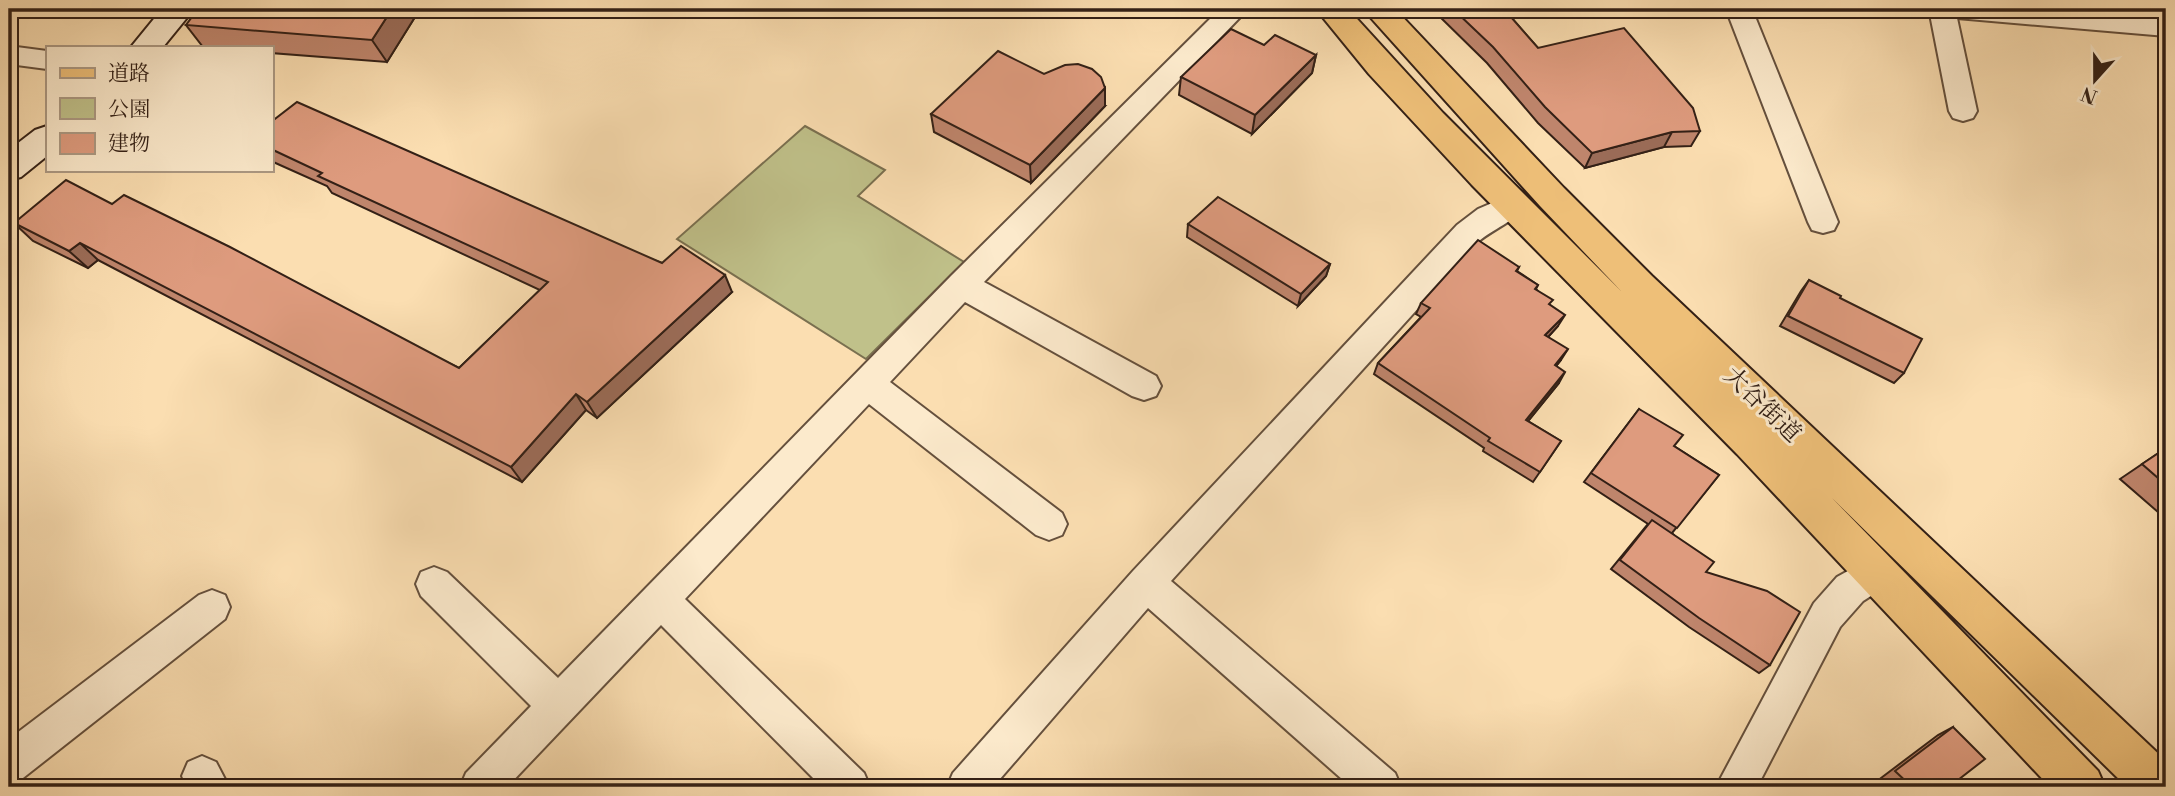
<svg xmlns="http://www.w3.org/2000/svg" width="2175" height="796" viewBox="0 0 2175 796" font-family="'Libre Bodoni','Noto Serif JP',serif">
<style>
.green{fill:#c0c18a;stroke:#7a7050;stroke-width:2}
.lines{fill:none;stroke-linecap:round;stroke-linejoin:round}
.street-casing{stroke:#65503d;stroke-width:4}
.secondary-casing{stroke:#332016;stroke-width:4}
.primary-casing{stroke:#332016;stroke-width:4}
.street{fill:#fceacc;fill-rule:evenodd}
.secondary{fill:#fceacc;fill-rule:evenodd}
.primary{fill:#eebf78;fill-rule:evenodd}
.wall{fill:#bf856c;stroke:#332016;stroke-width:2}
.shaded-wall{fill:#9b6c58;stroke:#332016;stroke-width:2}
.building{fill:#de9b7e;stroke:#332016;stroke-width:2}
.labels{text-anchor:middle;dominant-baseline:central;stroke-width:6;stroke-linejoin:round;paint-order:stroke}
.street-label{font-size:24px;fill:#332016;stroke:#fceacc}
</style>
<rect width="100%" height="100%" fill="#fbdeb1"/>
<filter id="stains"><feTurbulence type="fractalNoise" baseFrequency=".00286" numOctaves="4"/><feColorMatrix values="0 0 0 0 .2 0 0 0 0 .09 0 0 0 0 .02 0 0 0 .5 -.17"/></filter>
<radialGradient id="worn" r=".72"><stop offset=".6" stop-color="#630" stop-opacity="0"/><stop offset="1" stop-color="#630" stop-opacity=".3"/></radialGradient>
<path class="green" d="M805 126 885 170 858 196 964 262 866 359 677 239Z"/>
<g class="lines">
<g class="street-casing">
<path id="street" d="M1220 9H1248L984 282 1156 376 1161 386 1156 396 1144 400 1132 396 965 302 890 382 1062 513 1067 524 1062 535 1049 540 1036 535 869 404 685 599 864 773 870 787H822L661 625 507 787H460L466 773 531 706 421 596 416 584 421 572 434 567 447 572 558 678 951 276Z
M1726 9H1752L1838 222 1834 230 1823 233 1812 230 1808 222Z
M1929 9H2054L2166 18V36L1957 18 1977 111 1973 118 1963 121 1953 118 1949 111Z
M9 46 47 51V69L9 64Z
M1513 194 1524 197 1528 205C1522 216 1491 231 1479 241L1171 581 1395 773 1401 787H1351L1148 608 993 787H947L953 773 1133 571 1457 225 1478 209Z
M1875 556 1888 561 1893 573 1888 585 1863 601 1840 627 1757 787H1716L1814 603 1837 577Z
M212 590 225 595 230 607 225 619 23 778 9 784V739L199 595Z
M202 756 216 762 229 787H187L182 776 188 762Z"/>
</g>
<g class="secondary-casing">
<path id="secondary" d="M162 9H194L163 47H131Z
M47 126V156L21 177 9 180V150L35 130Z"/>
</g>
<g class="primary-casing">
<path id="primary" d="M1316 9H1348L1443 113 1622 292 1540 206 1363 9H1395L1564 188 1652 276 2166 761V787H2127L1832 498 2098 771 2105 787H2050L1737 454 1472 185 1369 74Z"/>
</g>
<use href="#street" class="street"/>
<use href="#secondary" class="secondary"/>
<use href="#primary" class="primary"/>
</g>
<path class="wall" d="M420 9 387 62 271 53V47H203L186 25Z
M1438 9H1504L1538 48 1700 131 1691 146 1664 147 1585 168 1538 123 1487 63 1436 13Z
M1316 55 1312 73 1252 134 1179 95 1181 77Z
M1105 106 1031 183 934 132 931 114Z
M271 122 662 263 732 292 597 418 586 410 522 482 98 260 88 268 33 241 14 223 112 204 459 368 540 290 332 193 327 186 271 161Z
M1188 224 1330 264 1326 276 1298 306 1187 237Z
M1519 267 1517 271 1538 285 1536 289 1550 305 1558 326 1548 337 1561 360 1556 366 1559 383 1528 421 1561 441 1533 482 1483 451 1484 448 1374 374 1378 363 1421 317 1416 314 1421 303Z
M1809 280 1904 373 1894 383 1780 326 1801 291Z
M1639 409 1674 446 1719 475 1672 533 1706 572 1770 665 1759 673 1689 627 1611 569 1648 524 1584 482Z
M2166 448V519L2120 479Z
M1953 727 1949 787H1891L1881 778 1938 735Z"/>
<path class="shaded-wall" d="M392 9H420L387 62 372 40Z
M1316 55 1312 73 1252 134 1255 115Z
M1105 88V106L1031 183 1030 165Z
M1672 132 1664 147 1585 168 1592 153Z
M80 243 98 260 88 268 69 251Z
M1330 264 1326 276 1298 306 1301 294Z
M725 275 732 292 597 418 587 402Z
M1565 315 1558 326 1539 347 1545 335Z
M1568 349 1561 360 1548 376 1555 365Z
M1565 372 1559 383 1520 431 1526 420Z
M576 394 586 410 522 482 511 467Z"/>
<path class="building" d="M198 9H392L372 40 186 25Z
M1453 9H1504L1538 48 1624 28 1693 108 1700 131 1672 132 1592 153 1545 107 1493 47Z
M1231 29 1264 45 1275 35 1316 55 1255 115 1181 77Z
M998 51 1044 74 1065 65 1078 64 1092 69 1101 77 1105 88 1030 165 931 114Z
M297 102 662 263 681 246 725 275 587 402 576 394 511 467 80 243 69 251 14 223 66 180 112 204 124 195 230 247 459 368 548 282 318 176 322 173 271 149V122Z
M1218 197 1330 264 1301 294 1188 224Z
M1478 240 1519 267 1516 271 1538 285 1535 289 1553 300 1549 304 1565 315 1545 335 1568 349 1555 365 1565 372 1526 420 1561 441 1540 472 1488 441 1490 438 1378 363 1430 308 1421 303Z
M1809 280 1841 296 1840 298 1922 339 1904 373 1788 316Z
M1639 409 1683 435 1674 446 1719 475 1677 528 1591 473Z
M2166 448V485L2142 464Z
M1652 520 1714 562 1706 572 1767 591 1800 612 1770 665 1699 618 1620 560Z
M1953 727 1985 759 1949 787H1912L1895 771Z"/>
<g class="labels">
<g class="street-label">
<text transform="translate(1762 405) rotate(44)">大谷街道</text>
</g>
</g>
<rect width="2175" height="796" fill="none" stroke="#fbdeb1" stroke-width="35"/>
<rect x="10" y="10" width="2154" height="775" fill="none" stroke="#332016" stroke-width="3.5"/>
<rect x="18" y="18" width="2140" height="761" fill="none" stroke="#332016" stroke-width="2"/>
<rect x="46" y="46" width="228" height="126" fill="#fceacc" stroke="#ac9983" stroke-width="2"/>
<rect x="60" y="68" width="35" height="10" fill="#eebf78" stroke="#ac9983" stroke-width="2"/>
<text x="108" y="80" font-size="21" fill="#332016">道路</text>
<rect x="60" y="98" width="35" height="21" fill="#c0c18a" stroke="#ac9983" stroke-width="2"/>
<text x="108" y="116" font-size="21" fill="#332016">公園</text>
<rect x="60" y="133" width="35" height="21" fill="#de9b7e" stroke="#ac9983" stroke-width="2"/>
<text x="108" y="150" font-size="21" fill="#332016">建物</text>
<g transform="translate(2095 80) rotate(201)" stroke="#fceacc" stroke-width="5" paint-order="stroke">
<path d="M0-5L12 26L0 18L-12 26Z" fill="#332016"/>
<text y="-10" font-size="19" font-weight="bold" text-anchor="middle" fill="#332016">N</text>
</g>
<rect width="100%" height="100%" filter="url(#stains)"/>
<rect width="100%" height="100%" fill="url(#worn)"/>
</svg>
